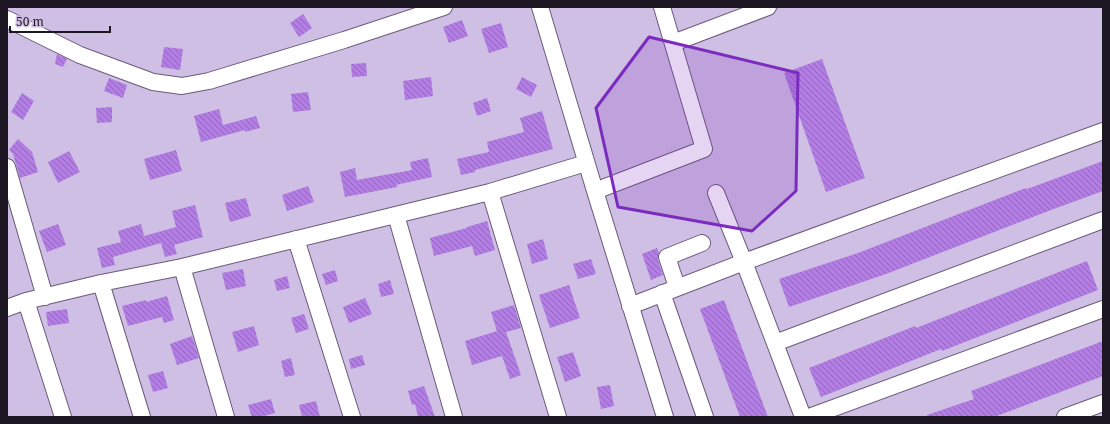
<svg xmlns="http://www.w3.org/2000/svg" width="1110" height="424" viewBox="0 0 1110 424" font-family="'Noto Serif',serif">
<style>
.building{fill:url(#building-back-hatch)}
.lines{fill:none;stroke-linecap:round;stroke-linejoin:round}
.minor-casing{stroke:#6a5a7b;stroke-width:18}
.minor{stroke:#fff;stroke-width:16}
.marked{fill:#7b2cbf;fill-opacity:0.2;stroke:#7b2cbf;stroke-width:3;stroke-linejoin:round}
</style>
<defs>
<pattern id="building-back-hatch" width="6" height="6" patternUnits="userSpaceOnUse"><rect width="6" height="6" fill="#b37ce6"/><path d="M-1 5l2 2M0 0l6 6M5-1l2 2" fill="none" stroke="#9165ba"/></pattern>
</defs>
<rect width="100%" height="100%" fill="#d0bfe4"/>
<path class="building" d="M303 14 312 28 299 37 290 23Z
M462 20 468 36 449 43 443 27Z
M501 23 508 47 489 53 481 29Z
M164 47 183 49 180 70 161 67Z
M57 54 67 59 63 67 55 64Z
M822 59 865 178 826 192 784 73Z
M366 63 367 76 352 77 351 64Z
M431 77 433 96 405 100 403 81Z
M522 77 537 85 531 97 516 89Z
M109 78 127 85 123 98 104 91Z
M308 92 311 110 293 112 291 94Z
M22 93 34 101 23 120 11 112Z
M487 98 491 111 477 116 473 103Z
M112 107V122L97 123 96 108Z
M219 109 223 125 256 116 260 128 245 132V130L201 142 194 116Z
M542 111 553 149 475 170V172L461 175 457 159 489 152 487 142 524 132 520 118Z
M18 139 32 152 38 172 20 178 13 154 9 150Z
M176 150 182 171 150 180 144 159Z
M69 151 80 172 58 183 48 162Z
M428 158 432 177 396 185 397 187 345 197 340 172 355 168 357 180 412 170 410 162Z
M1103 161V191L1051 210 886 274 789 307 779 279 858 253 1026 188 1027 189Z
M308 186 314 202 287 211 282 195Z
M246 198 251 216 230 222 225 203Z
M195 205 203 237 174 245 177 254 165 257 161 243 113 257 115 265 102 268 97 248 121 242 118 231 141 224 144 236 176 227 172 211Z
M487 221 495 250 475 256 472 246 434 256 430 238 467 228V227Z
M58 224 66 245 47 252 39 231Z
M543 239 548 259 532 264 527 244Z
M657 248 659 253 658 260 663 275 651 280 642 254Z
M591 259 596 274 578 279 573 264Z
M1087 261 1098 290 942 351 941 349 821 397 809 368 915 326 916 328Z
M243 269 246 286 226 290 222 273Z
M335 270 338 281 326 285 322 274Z
M287 276 290 288 277 291 274 280Z
M390 280 394 294 381 297 378 284Z
M569 285 580 318 550 328 539 295Z
M167 296 174 320 164 323 162 317 128 326 122 306 146 300V302Z
M365 298 372 314 349 323 343 307Z
M724 300 768 417H740L700 309Z
M514 305 521 328 506 332 521 375 510 379 502 356 472 365 465 341 497 331 491 312Z
M67 309 69 323 48 326 46 312Z
M304 314 309 329 296 333 291 318Z
M254 326 259 345 238 352 232 332Z
M192 336 199 358 177 365 170 344Z
M1103 341V376L994 417H927V415L974 399 971 391Z
M573 352 581 376 565 382 557 357Z
M362 355 365 365 351 369 349 359Z
M291 358 295 375 285 377 281 361Z
M163 371 168 388 153 392 148 375Z
M610 385 614 406 601 409 597 387Z
M424 386 435 417H418L415 404 412 405 408 391Z
M271 399 275 413 260 417H252L248 405Z
M316 401 320 417H302L299 405Z"/>
<g class="lines">
<g class="minor-casing">
<path id="minor" d="M540 7 595 191 665 417
M7 19 80 55 153 82 182 86 209 81 344 40 444 7
M673 43 768 7
M7 167 45 297
M595 191 704 149 662 7
M490 192 558 417
M716 193 744 262 803 417
M396 215 454 417
M296 239 352 417
M182 267 226 417
M101 283 142 417
M677 287 667 257 702 243
M662 293 705 417
M26 301 63 417
M630 306 744 262 1103 131
M7 308 26 301 101 283 182 267 490 192 586 163
M775 343 1103 220
M809 417 1103 309
M1065 417 1103 403"/>
</g>
<use href="#minor" class="minor"/>
</g>
<path class="marked" d="M649 37 798 73 796 191 752 231 618 207 596 108Z"/>
<rect width="1110" height="424" fill="none" stroke="#1d1724" stroke-width="16"/>
<path d="M10 26v6h100v-6" fill="none" stroke="#1d1724" stroke-width="2"/>
<text x="16" y="26" font-size="12" fill="#1d1724" stroke="#d0bfe4" stroke-width="3" paint-order="stroke">50 m</text>
</svg>
